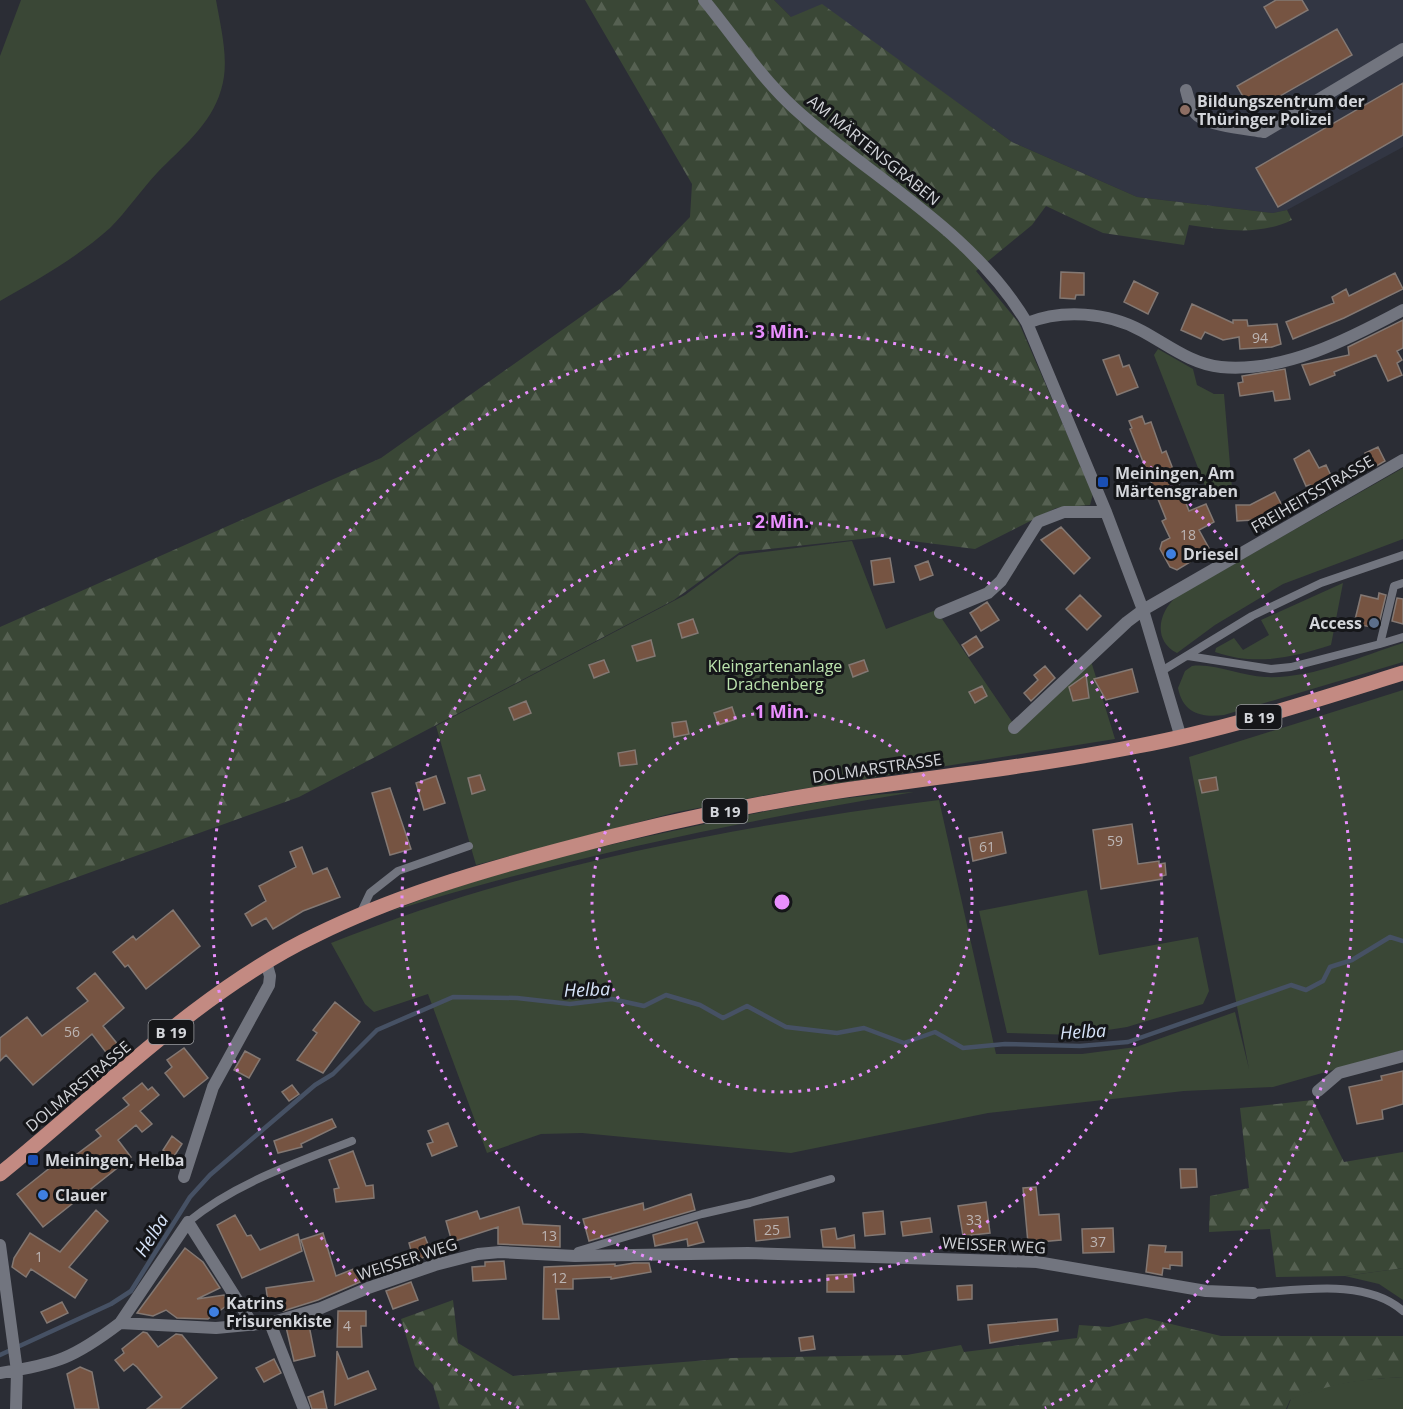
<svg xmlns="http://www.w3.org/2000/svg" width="1403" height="1409" viewBox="0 0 1403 1409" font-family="'Open Sans',sans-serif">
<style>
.built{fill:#323643}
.green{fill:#3a4736}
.forest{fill:url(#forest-firs)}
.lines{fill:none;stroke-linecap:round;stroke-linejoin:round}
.stream{stroke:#465164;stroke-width:4.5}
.building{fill:#765442;stroke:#837873;stroke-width:1.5}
.lane{stroke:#72757f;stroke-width:8}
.street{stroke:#72757f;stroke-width:12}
.primary{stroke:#c38a82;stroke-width:15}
.ring{fill:none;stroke:#e98efe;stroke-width:3;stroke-dasharray:3 6}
.education-dot{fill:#8d6e63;stroke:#151619;stroke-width:2}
.transit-dot{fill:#1a4fb4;stroke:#151619;stroke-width:2}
.shop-dot{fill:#3f7fe0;stroke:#151619;stroke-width:2}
.service-dot{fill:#5c6f8a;stroke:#151619;stroke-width:2}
.labels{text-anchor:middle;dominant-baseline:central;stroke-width:6;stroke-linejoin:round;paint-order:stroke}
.number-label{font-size:14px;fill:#bcb5b4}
.shield{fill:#151619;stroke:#9a9ca0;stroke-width:1.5}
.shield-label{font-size:15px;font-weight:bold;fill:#d3d5da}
.poi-label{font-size:16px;font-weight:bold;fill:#d3d5da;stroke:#151619;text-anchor:start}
.street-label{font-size:16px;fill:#d3d5da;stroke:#151619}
.park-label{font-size:16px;fill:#bbe3ad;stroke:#151619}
.water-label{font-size:18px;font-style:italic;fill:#d7e4fa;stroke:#151619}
.centre{fill:#e98efe;stroke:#151619;stroke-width:3}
.ring-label{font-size:18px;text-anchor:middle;font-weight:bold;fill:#e98efe;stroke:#151619;stroke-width:6;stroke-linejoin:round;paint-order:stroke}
</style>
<defs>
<pattern id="forest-firs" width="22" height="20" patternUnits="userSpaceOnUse" patternTransform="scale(1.5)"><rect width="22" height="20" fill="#3a4736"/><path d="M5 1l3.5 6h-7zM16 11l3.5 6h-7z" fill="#566152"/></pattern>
</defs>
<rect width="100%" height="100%" fill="#2b2d35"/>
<path class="built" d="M774 0H1403V147L1287 210 1273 213 1137 197 1012 142 923 78 791 17Z"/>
<path class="green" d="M21 0H216C221 29 230 62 221 90 211 125 181 148 157 173 141 190 127 211 110 228 78 257 37 280 0 301V56Z
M1158 349 1193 369 1197 385 1214 394H1224L1232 488 1224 487 1209 496 1154 355Z
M1403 468V539L1283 584 1215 625 1177 653C1152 640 1159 612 1176 597Z
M852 541 886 629 936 610 1017 729 1091 661 1115 739 777 793 677 812 476 865 436 726 685 595 739 555Z
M1343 583 1331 645C1291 658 1255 666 1215 652L1216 648 1234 638 1243 650 1269 635 1261 620Z
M1403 643V662L1224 715C1201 718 1183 713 1178 688L1185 671 1192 666C1215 663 1241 676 1265 677 1312 679 1359 657 1403 643Z
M1403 690V1050L1273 1087 1184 1091 988 1113 791 1153 582 1133 541 1134 487 1153 428 994 374 1012 365 1004 331 943C525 866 733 826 939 800L996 1054H1082L1136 1047 1235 1012 1249 1069 1189 757Z
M914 792C736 822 562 858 389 912 483 874 582 850 682 829 759 812 835 796 914 792Z
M1087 890 1099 955 1198 937 1209 991 1203 1004 1127 1027 1076 1035 1007 1033 979 911Z
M1403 1268V1300L1379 1284 1345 1276Z
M1403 1377V1409H1287L1291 1399C1328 1383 1363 1379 1403 1377Z"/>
<path class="forest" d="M585 0H774L791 17 822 4 1012 142 1137 197 1273 213 1287 210 1292 220C1258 236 1225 230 1189 225L1184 245 1103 233 1046 206 1032 225 976 271 1019 323 1093 494 1090 505 1056 508 975 549 880 537 740 552 674 600 299 797 0 905V627L381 458 620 289 690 217 692 184Z
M1313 1100 1344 1162 1403 1152V1268L1345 1276 1276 1277 1270 1229 1209 1232 1210 1196 1249 1188 1240 1108Z
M453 1300 458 1343 513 1376 732 1358 907 1355 961 1345 964 1352 1077 1338 1079 1325 1109 1327 1146 1318 1221 1336H1403V1377C1363 1379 1327 1384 1290 1400L1286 1409H440L433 1385 415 1366 401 1319Z"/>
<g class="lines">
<path class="stream" d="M0 1355 111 1304 131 1291 190 1197 210 1175 315 1085 333 1074 377 1030 453 997 517 998 570 1004 612 999 644 1006 666 995 700 1005 723 1018 747 1006 786 1027 837 1033 864 1028 904 1043 935 1032 963 1048 1005 1044 1080 1046 1128 1042 1291 985 1306 990 1323 981 1330 967 1352 960 1390 937 1403 941"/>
</g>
<path class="building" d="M1276 0H1302L1308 10 1276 28 1264 7Z
M1337 29 1352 55 1252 112 1237 86Z
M1403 83V135L1278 207 1256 168Z
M1061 272 1084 273V295H1076L1075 299 1060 298Z
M1395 273 1403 289 1344 318 1293 339 1286 322 1334 303 1332 297 1346 289 1349 296Z
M1134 281 1158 293 1148 314 1124 302Z
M1192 304 1233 323V320H1247L1248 326 1277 324 1281 344 1272 347 1240 349 1239 337 1223 340 1205 332 1201 339 1181 330Z
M1403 320V348L1397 351 1402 360 1397 363 1402 375 1388 381 1376 355 1334 372 1335 375 1310 385 1302 365 1349 355 1348 347Z
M1119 355 1123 367 1129 365 1138 387 1117 395 1103 360Z
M1285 369 1290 399 1275 401 1273 391 1240 396 1238 383 1243 382 1242 376Z
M1142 416 1145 424 1151 422 1162 453 1166 451 1189 511 1206 504 1214 522 1199 530 1210 550 1177 570 1170 567 1160 549 1162 542 1170 538 1162 521 1166 519 1130 429 1132 428 1129 421Z
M1378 447 1385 461 1373 468 1365 453Z
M1309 450 1319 468 1326 465 1336 486 1314 496 1310 485 1306 486 1294 459Z
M1275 492 1285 511 1277 518 1257 528 1253 520 1237 521 1236 505H1250Z
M1061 527 1090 558 1074 574 1041 540Z
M890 558 894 582 874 585 871 561Z
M928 561 933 575 920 580 915 566Z
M1379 593 1386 595 1379 624 1373 623 1372 627 1354 624 1361 595 1378 599Z
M1080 595 1101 616 1087 630 1066 609Z
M1397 598 1403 599V624L1392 621Z
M987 602 999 620 981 631 970 613Z
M693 619 698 633 682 638 678 624Z
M976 636 983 647 969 656 962 645Z
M651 640 655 656 637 661 632 646Z
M604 660 609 672 594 678 589 665Z
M864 660 868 671 853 677 849 665Z
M1045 666 1055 678 1031 701 1024 693 1038 680 1034 675Z
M1132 669 1138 692 1106 700 1094 679Z
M1086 675 1089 698 1073 701 1069 687Z
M982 686 987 696 975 703 969 692Z
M526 701 531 713 514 720 509 708Z
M732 707 736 719 718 725 714 713Z
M686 721 689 734 674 737 672 723Z
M635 750 637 764 620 766 618 753Z
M480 775 485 790 472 794 468 778Z
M436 776 445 803 424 810 416 783Z
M1216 777 1218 790 1202 793 1199 780Z
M390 788 411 849 390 855 372 793Z
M1132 824 1138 864 1159 861V864L1165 863 1166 875 1162 876V879L1101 889 1093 830Z
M1002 832 1006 853 973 861 969 838Z
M302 847 313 874 327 868 340 897 303 911 273 929 266 918 252 926 245 914 266 901 259 886 296 867 290 852Z
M173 910 200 946 146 989 128 965 125 967 113 952 133 936 136 940Z
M95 973 124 1008 103 1026 119 1046 108 1055 92 1034 33 1085 6 1055 0 1061V1038L27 1017 42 1036 88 1001 77 988Z
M335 1002 360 1022 323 1073 297 1060 317 1033 313 1030Z
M184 1048 208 1078 184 1097 165 1073 172 1067 167 1060Z
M245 1051 260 1059 249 1078 234 1070Z
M1403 1071V1104L1382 1110 1383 1119 1357 1124 1349 1087 1382 1080 1381 1076Z
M142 1083 148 1090 152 1087 159 1095 140 1111 152 1124 142 1132 136 1125 118 1140 131 1157 43 1227 17 1194 61 1159 65 1163 101 1136 96 1130 129 1105 123 1098Z
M292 1085 299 1094 289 1101 282 1092Z
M332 1119 336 1127 301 1144 302 1147 278 1153 274 1141Z
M448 1123 457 1146 432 1156 427 1144 433 1142 428 1131Z
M172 1136 182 1144 173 1158 163 1150Z
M353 1151 366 1186 373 1185 374 1198 336 1202 334 1189 339 1188 329 1160Z
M1180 1169H1196L1197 1187 1181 1188Z
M1036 1187 1039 1215 1059 1214 1061 1240 1028 1243 1023 1188Z
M691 1194 695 1210 589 1241 583 1219 643 1203 644 1210Z
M986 1202 990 1233 963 1236 958 1206Z
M519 1207 523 1224 560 1226V1247L498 1244V1227L452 1242 446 1221 477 1211 480 1219Z
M96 1210 108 1221 69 1267 87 1280 75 1298 31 1269 26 1277 12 1267 14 1258 30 1233 60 1252Z
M883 1211 885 1234 865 1236 863 1213Z
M235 1215 247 1236 251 1235 260 1250 298 1234 302 1251 242 1278 217 1225Z
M788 1217 790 1237 756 1241 754 1220Z
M930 1218 932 1232 903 1236 901 1222Z
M697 1222 704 1242 688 1246 687 1239 655 1246 653 1235Z
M835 1228 837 1239 854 1235 855 1248 823 1247 821 1230Z
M1113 1228 1114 1252 1083 1253 1082 1229Z
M323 1233 336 1276 356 1268 360 1282 318 1300 283 1311 282 1307 269 1309 266 1288 314 1281 301 1240Z
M425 1237 432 1254 414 1261 409 1243Z
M1149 1245 1166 1246 1165 1252H1182V1266L1170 1265V1269L1163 1268 1162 1275 1146 1272Z
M185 1248 203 1262 220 1288 197 1299 224 1295 229 1304 208 1319 177 1318 166 1310 153 1316 137 1313Z
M504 1261 506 1279 473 1281 472 1267 485 1266V1262Z
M634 1263H649L651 1272 611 1279V1277L573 1279V1289H556L559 1319H543L544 1267 615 1264V1266Z
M853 1274 854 1292H827V1275Z
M411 1282 418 1300 393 1309 386 1291Z
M972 1285V1299L958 1300 957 1286Z
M62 1302 68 1313 47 1323 41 1312Z
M338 1311H366V1326H361L362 1347H337Z
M1057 1319 1058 1331 990 1343 988 1325Z
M308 1320 315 1356 294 1361 286 1327Z
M143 1332 147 1333 158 1347 176 1334 182 1335 217 1378 180 1409H147L162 1397 137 1367 133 1364 124 1371 115 1360 124 1353 122 1349Z
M813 1336 815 1349 801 1351 799 1338Z
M337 1351 348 1379 368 1371 376 1389 335 1405Z
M274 1359 281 1373 264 1382 256 1368Z
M80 1367 92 1372 99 1409H75L67 1374Z
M323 1391 327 1409H312L308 1397Z"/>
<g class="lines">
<path class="lane" d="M1380 644 1403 637
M1188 656 1271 669 1291 667 1380 644 1394 586 1403 583
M1160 672 1252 616 1321 583 1403 555
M360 914 370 893 398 871 469 846
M188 1222C235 1183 296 1163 352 1141
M575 1255 578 1251 702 1214 750 1203 831 1179
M1253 1293C1301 1290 1366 1278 1403 1311"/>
<path class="street" d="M704 0C733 35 760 77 794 108 872 179 972 230 1027 323L1106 512 1143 610 1181 738
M1186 90C1188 98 1191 110 1198 116 1210 126 1247 129 1264 132L1403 49
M1027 323C1062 309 1108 312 1142 331 1168 345 1191 364 1221 367 1284 373 1349 339 1403 310
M940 613 988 593 1001 581 1038 522 1064 512H1106
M1014 728 1127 622 1143 610 1403 460
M1318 1091 1339 1073 1403 1056
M184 1177 213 1087 269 985 270 976 266 962
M0 1245 17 1371 16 1409
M120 1323 188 1222 253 1325
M270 1323 304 1409
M0 1373C57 1364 74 1358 120 1323L216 1328 270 1323 321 1308 368 1288 435 1265 478 1254 500 1252 575 1256 748 1253 1037 1262 1206 1291 1253 1293"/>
<path class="primary" d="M0 1174C99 1094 200 990 316 935 393 897 477 872 560 850 664 822 768 800 874 786 962 774 1051 763 1138 746 1228 729 1316 700 1403 673"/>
</g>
<g class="ring">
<circle cx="782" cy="902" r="190"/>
<circle cx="782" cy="902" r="380"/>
<path d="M519 1408A570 570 0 1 1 1045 1408"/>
</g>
<circle class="education-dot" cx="1185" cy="110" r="6"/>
<g class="transit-dot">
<rect x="1097" y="476" width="12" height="12" rx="3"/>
<rect x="27" y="1154" width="12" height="12" rx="3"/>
</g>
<g class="shop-dot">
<circle cx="1171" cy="554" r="6"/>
<circle cx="43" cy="1195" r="6"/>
<circle cx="214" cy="1312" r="6"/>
</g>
<circle class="service-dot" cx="1374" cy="623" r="6"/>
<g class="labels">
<g class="number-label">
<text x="1260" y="337">94</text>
<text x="1188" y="534">18</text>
<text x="1115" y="840">59</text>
<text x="987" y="846">61</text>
<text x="72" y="1031">56</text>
<text x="974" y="1219">33</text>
<text x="772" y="1229">25</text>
<text x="549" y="1235">13</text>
<text x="1098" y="1241">37</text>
<text x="39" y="1256">1</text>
<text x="559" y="1277">12</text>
<text x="347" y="1325">4</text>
</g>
<g class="shield">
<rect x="1236.5" y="705" width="45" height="24" rx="4.5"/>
<rect x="702.5" y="799" width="45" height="24" rx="4.5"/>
<rect x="148.5" y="1020" width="45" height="24" rx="4.5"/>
</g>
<g class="shield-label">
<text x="1259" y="717">B 19</text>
<text x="725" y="811">B 19</text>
<text x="171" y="1032">B 19</text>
</g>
<g class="poi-label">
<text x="1197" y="101">Bildungszentrum der<tspan x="1197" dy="18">Thüringer Polizei</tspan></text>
<text x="1115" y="473">Meiningen, Am<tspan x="1115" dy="18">Märtensgraben</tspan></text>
<text x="1183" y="554">Driesel</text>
<text x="1362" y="623" text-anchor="end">Access</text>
<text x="45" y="1160">Meiningen, Helba</text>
<text x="55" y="1195">Clauer</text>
<text x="226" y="1303">Katrins<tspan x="226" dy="18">Frisurenkiste</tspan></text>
</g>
<g class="street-label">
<text transform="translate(874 150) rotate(39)">AM MÄRTENSGRABEN</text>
<text transform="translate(1312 494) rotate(-30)">FREIHEITSSTRASSE</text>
<text transform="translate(877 768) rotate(-8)">DOLMARSTRASSE</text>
<text transform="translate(78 1086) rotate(-40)">DOLMARSTRASSE</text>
<text transform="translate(994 1245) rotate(3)">WEISSER WEG</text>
<text transform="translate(407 1259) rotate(-18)">WEISSER WEG</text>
</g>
<g class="park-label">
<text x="775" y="666">Kleingartenanlage<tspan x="775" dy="18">Drachenberg</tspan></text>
</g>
<g class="water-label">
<text transform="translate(587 989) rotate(-2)">Helba</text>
<text transform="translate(1083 1031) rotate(-3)">Helba</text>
<text transform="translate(151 1235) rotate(-58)">Helba</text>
</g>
</g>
<circle cx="782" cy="902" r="9" class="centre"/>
<g class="ring-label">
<text x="782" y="338">3 Min.</text>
<text x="782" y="528">2 Min.</text>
<text x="782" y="718">1 Min.</text>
</g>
</svg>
